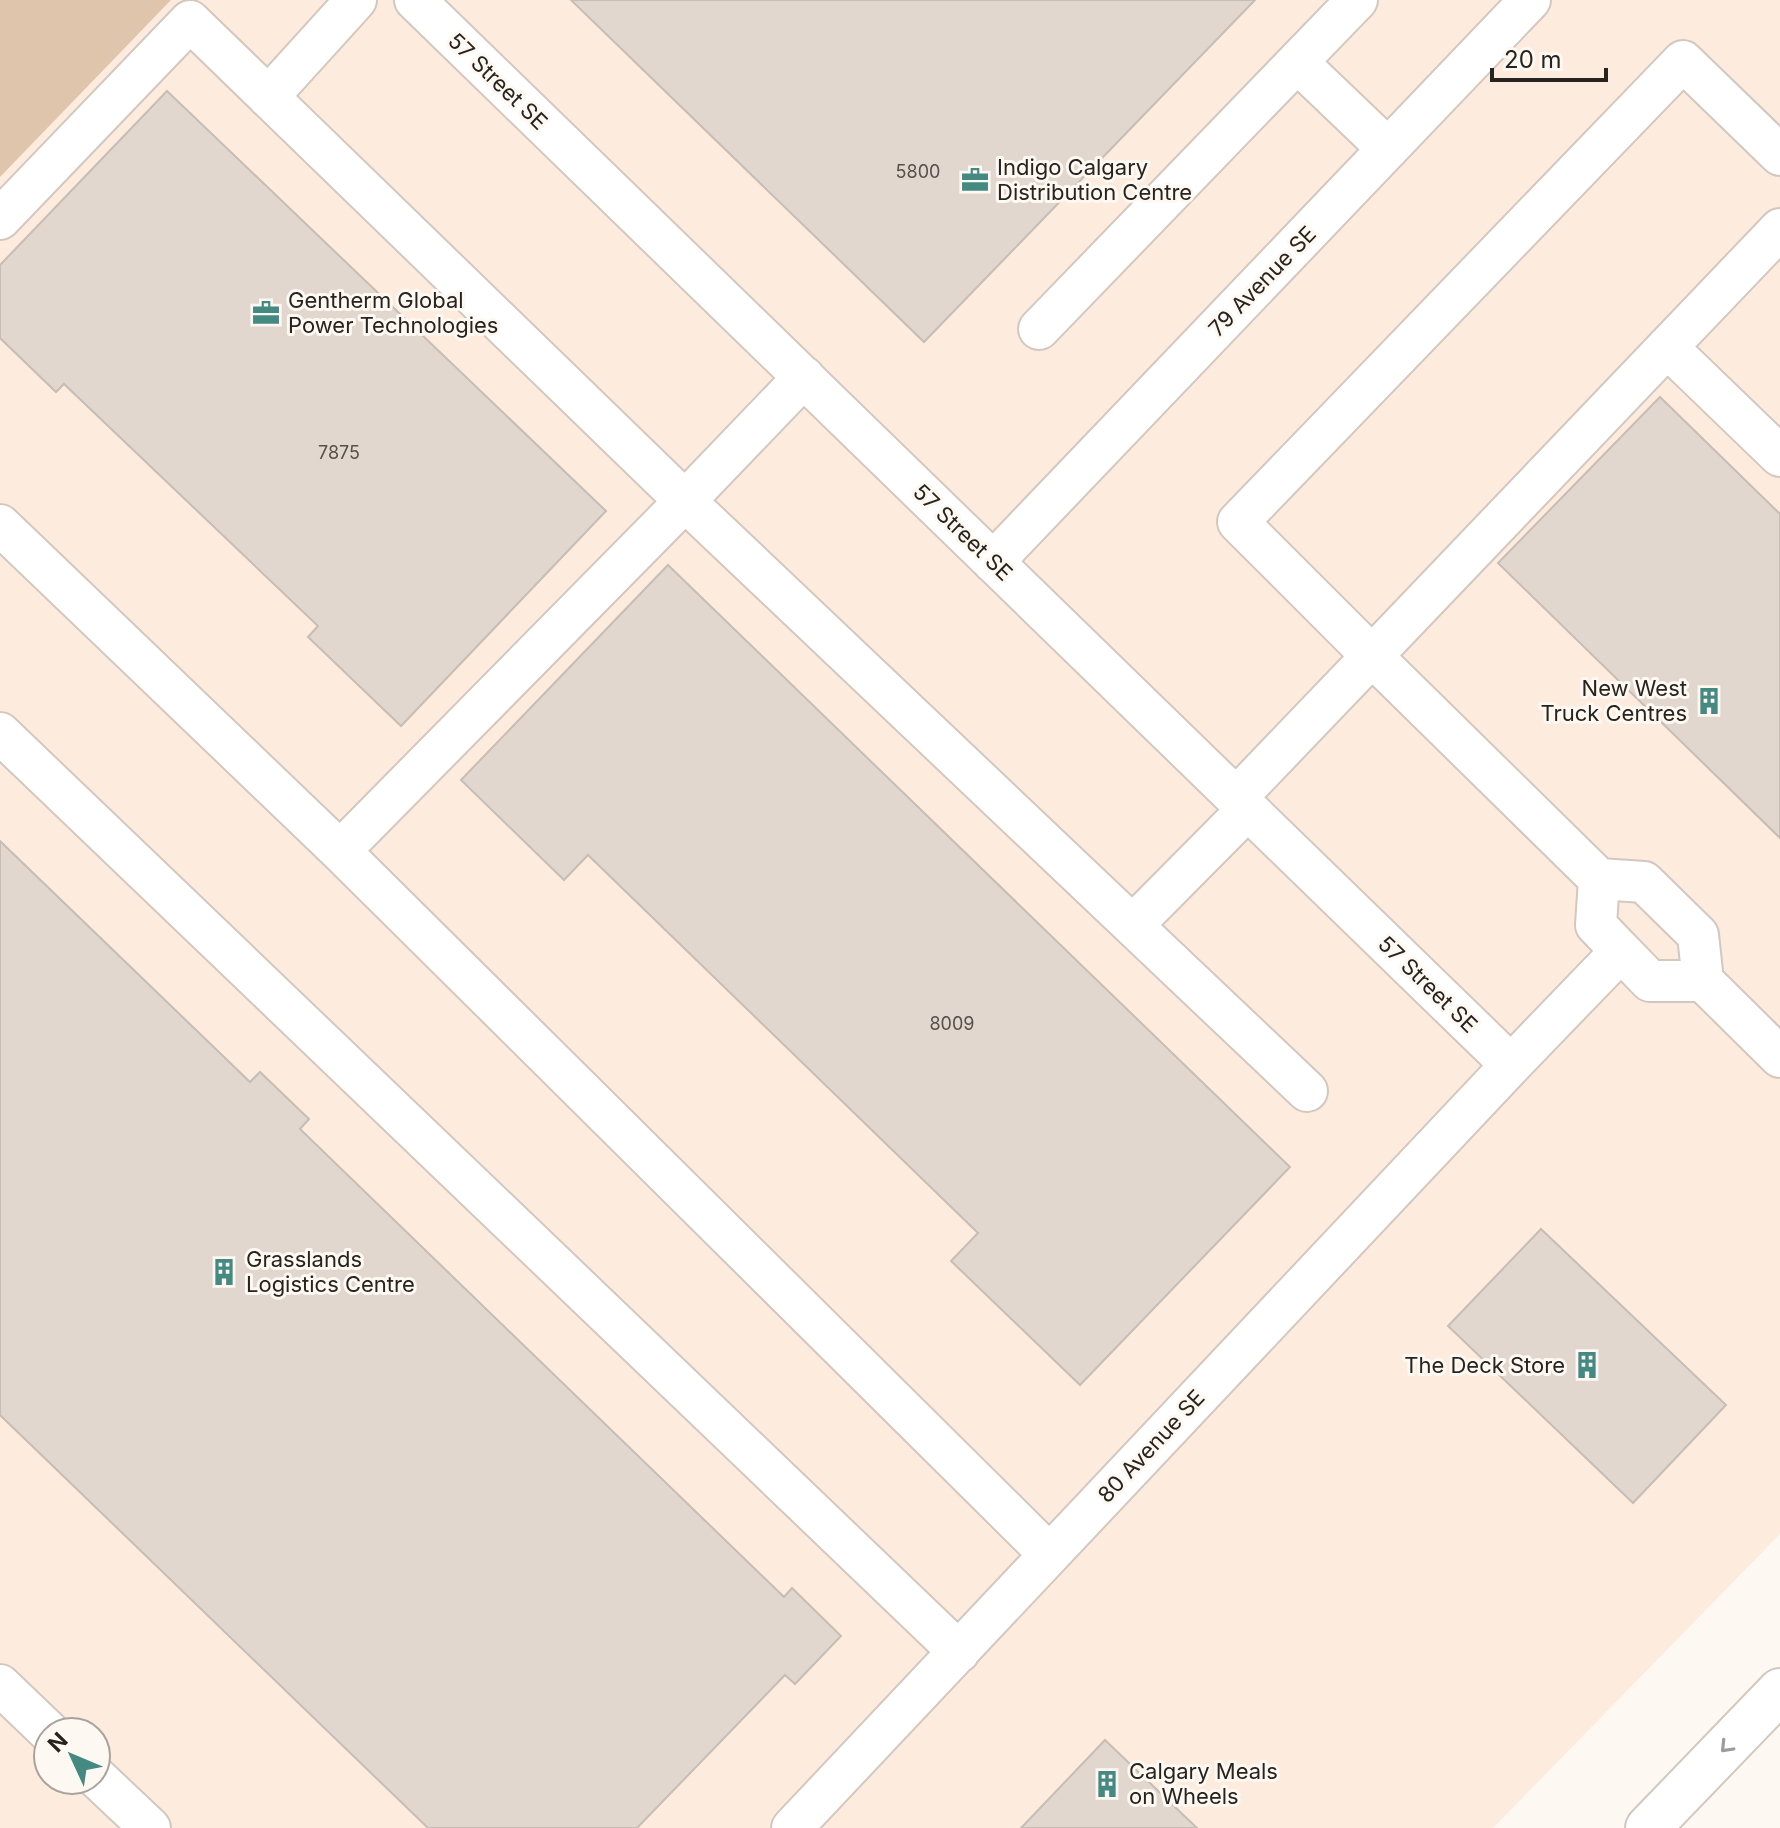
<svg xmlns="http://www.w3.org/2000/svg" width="1780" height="1828" viewBox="0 0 1780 1828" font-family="Inter,sans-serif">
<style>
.built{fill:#fdecde;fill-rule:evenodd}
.green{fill:#e0c5ad}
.building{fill:#e1d7ce;stroke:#c7bdb4;stroke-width:2}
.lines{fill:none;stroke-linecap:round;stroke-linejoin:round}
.minor-casing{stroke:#d3c8bf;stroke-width:44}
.major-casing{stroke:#d3c8bf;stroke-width:48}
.minor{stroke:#fff;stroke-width:40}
.major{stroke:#fff;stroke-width:44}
.oneway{stroke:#9e9c9a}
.labels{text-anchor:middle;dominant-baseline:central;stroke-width:6;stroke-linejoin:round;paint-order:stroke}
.number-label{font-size:18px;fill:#56504b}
.street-label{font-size:22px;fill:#27231f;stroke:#fef8f2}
.poi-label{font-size:22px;fill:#27231f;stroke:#fef8f2;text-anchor:start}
</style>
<rect width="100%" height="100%" fill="#fef8f2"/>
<path class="built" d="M0 0H1780V1534L1493 1828H0ZM48 1732H96V1780H48Z"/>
<path class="green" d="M0 0H171L0 177Z"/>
<path class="building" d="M571 0H1255L924 342Z
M167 91 606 511 401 726 308 637 318 626 64 384 56 392 0 338V265Z
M1660 397 1780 514V838L1498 563Z
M668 565 1290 1167 1080 1385 951 1261 978 1233 588 855 564 880 461 780Z
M0 841 250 1082 260 1072 309 1119 300 1129 784 1597 792 1588 841 1636 795 1684 785 1675 637 1828H428L0 1415Z
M1541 1229 1726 1405 1633 1503 1448 1326Z
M1105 1740 1197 1828H1021Z"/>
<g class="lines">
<g class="minor-casing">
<path id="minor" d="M415 0 1511 1065
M1297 62 1388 149
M268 97 356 0
M1780 155 1683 61 1238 522 1372 656 1780 229
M0 219 190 21 685 501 1307 1091
M1039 329 1357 0
M1667 347 1780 456
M0 525 340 851 1049 1554
M993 562 1530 0
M0 733 959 1652
M1236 798 1372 656 1599 879
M340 851 685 501 804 377
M1133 925 1248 809
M1703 981 1780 1057
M0 1685 49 1732
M96 1777 150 1828
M792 1828 1511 1065 1621 951 1596 925 1599 879 1644 882 1698 935 1703 981H1650L1621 951"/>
</g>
<g class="major-casing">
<path id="major" d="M1648 1828 1780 1691"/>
</g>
<use href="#minor" class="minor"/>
<use href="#major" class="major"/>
</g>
<defs><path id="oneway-chevron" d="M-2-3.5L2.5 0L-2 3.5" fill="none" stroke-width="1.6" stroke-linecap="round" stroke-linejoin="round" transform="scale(2)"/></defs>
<use class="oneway" href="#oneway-chevron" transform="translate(1726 1747) rotate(134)"/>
<defs>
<g id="office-bare" transform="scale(2.16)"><path d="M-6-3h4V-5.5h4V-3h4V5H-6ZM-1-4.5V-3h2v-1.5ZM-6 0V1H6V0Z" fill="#448a82" stroke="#fef8f2" stroke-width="2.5" paint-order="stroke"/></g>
<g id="building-bare" transform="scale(2.16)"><path d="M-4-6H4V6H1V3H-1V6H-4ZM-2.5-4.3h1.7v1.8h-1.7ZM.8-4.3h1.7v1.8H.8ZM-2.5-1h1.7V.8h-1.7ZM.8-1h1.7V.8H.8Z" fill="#448a82" stroke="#fef8f2" stroke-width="2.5" paint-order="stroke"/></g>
</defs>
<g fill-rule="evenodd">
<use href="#office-bare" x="975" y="180"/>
<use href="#office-bare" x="266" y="313"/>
<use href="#building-bare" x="1709" y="701"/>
<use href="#building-bare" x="224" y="1272"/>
<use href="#building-bare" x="1587" y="1365"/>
<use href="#building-bare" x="1107" y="1784"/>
</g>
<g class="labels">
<g class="number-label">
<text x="918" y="171">5800</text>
<text x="339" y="452">7875</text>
<text x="952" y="1023">8009</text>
</g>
<g class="street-label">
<text transform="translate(498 81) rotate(44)">57 Street SE</text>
<text transform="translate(1262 281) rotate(-46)">79 Avenue SE</text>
<text transform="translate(963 532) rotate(44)">57 Street SE</text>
<text transform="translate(1428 984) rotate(44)">57 Street SE</text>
<text transform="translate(1151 1446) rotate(-47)">80 Avenue SE</text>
</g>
<g class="poi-label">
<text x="997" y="167">Indigo Calgary<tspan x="997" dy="25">Distribution Centre</tspan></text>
<text x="288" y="300">Gentherm Global<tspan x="288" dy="25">Power Technologies</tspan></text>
<text x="1687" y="688" text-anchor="end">New West<tspan x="1687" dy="25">Truck Centres</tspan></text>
<text x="246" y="1259">Grasslands<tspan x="246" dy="25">Logistics Centre</tspan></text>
<text x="1565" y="1365" text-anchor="end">The Deck Store</text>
<text x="1129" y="1771">Calgary Meals<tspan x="1129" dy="25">on Wheels</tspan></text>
</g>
</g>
<g transform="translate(72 1756) rotate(314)"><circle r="38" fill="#fef8f2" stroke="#a8a39e" stroke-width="2"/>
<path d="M0-6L14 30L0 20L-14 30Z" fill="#448a82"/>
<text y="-12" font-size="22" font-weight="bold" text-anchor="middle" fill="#27231f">N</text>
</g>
<path d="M1492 68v12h114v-12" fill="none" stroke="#27231f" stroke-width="4"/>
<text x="1504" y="68" font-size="24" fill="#27231f" stroke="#fef8f2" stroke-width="6" paint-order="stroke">20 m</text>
</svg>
